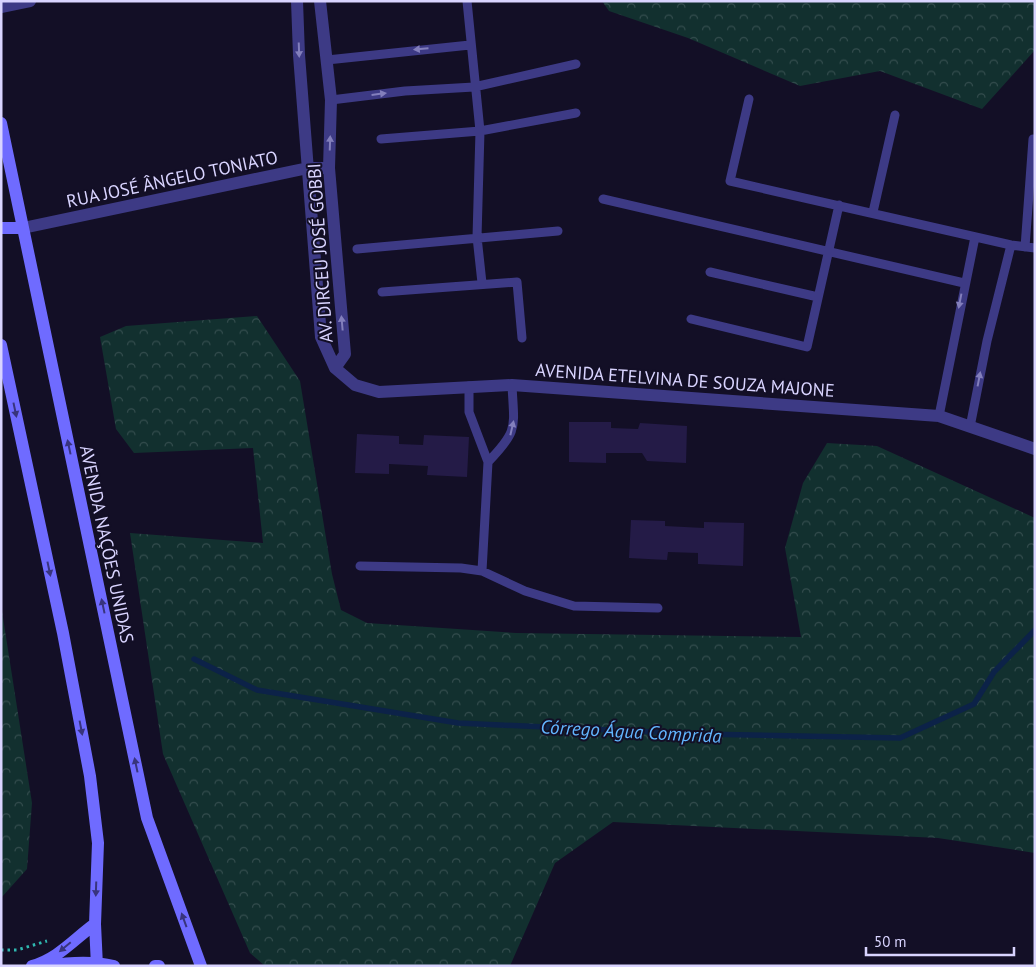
<svg xmlns="http://www.w3.org/2000/svg" width="1036" height="967" viewBox="0 0 1036 967" font-family="'PT Sans',sans-serif">
<style>
.forest{fill:url(#forest-crowns)}
.lines{fill:none;stroke-linecap:round;stroke-linejoin:round}
.stream{stroke:#0c2248;stroke-width:5.5}
.building{fill:#241b47}
.path{stroke:#2fb8b0;stroke-width:3;stroke-dasharray:2.5 4;stroke-linecap:butt}
.service{stroke:#3d3a85;stroke-width:9}
.minor{stroke:#3d3a85;stroke-width:12}
.secondary{stroke:#6f6bff;stroke-width:12}
.oneway{fill:#837fbc}
.oneway2{fill:#38347d}
.labels{text-anchor:middle;dominant-baseline:central;stroke-width:4;stroke-linejoin:round;paint-order:stroke}
.street-label{font-size:18px;fill:#d9d4ff;stroke:#130f26}
.water-label{font-size:19px;font-style:italic;fill:#62b6ff;stroke:#130f26}
</style>
<defs>
<pattern id="forest-crowns" width="20" height="18" patternUnits="userSpaceOnUse" patternTransform="scale(1.25)"><rect width="20" height="18" fill="#12302f"/><path d="M2 6a3 3 0 1 1 6 0M12 15a3 3 0 1 1 6 0" fill="none" stroke="#344d4e"/></pattern>
</defs>
<rect width="100%" height="100%" fill="#130f26"/>
<path class="forest" d="M602 1H1035V50L982 109 880 71 800 86 688 38 609 11Z
M257 316 300 381 332 574 341 610 367 623 516 633 801 637 785 548 803 483 827 443 877 446 1035 518V853L938 838 613 822 555 863 510 966H265L250 953 163 754 130 533 263 543 253 448 134 453 116 429 100 337 126 326Z
M1 605 32 803 27 869 1 898Z"/>
<g class="lines">
<path class="stream" d="M194 659 257 690 458 723 698 734 900 738 974 704 994 672 1035 630"/>
</g>
<path class="building" d="M569 422H611V428L638 429 640 423 687 426 686 463 647 461 642 453H606V463L569 462Z
M357 434 399 436V444L423 445 424 435 469 437 467 477 427 475 428 466 389 464V474L355 473Z
M631 520 665 521V526L704 528V522L744 523 743 566 698 564V553L668 552 667 560 629 558Z"/>
<g class="lines">
<path class="path" d="M1 950H17L47 941"/>
<path class="service" d="M467 1 480 131 477 237 482 283
M327 60 470 45
M749 99 730 181 1011 245 1035 248
M331 100 405 91 474 87 576 64
M381 139 480 131 576 113
M603 199 964 283
M873 212 895 115
M1025 247 1033 139
M357 249 558 231
M710 272 818 297
M382 292 517 282 522 338
M691 319 807 347 839 205
M469 386V412L488 462 482 571
M939 416 975 237
M970 427 987 341 1011 245
M488 462C519 430 514 428 512 385
M360 566 461 568 482 571 525 591 574 606 658 608"/>
<path class="minor" d="M297 1 299 55 321 337 335 368 355 385 379 392 512 385 939 416 1035 449
M320 1 331 100 329 168 345 354 335 368
M1 7 30 1
M23 228 308 168H329"/>
<path class="secondary" d="M1 123 147 818 201 966
M1 228H23
M1 345 63 633 90 776 98 843 95 924 97 966
M32 966C58 959 74 939 95 924
M48 966C71 962 92 961 114 966
M155 966H159"/>
</g>
<defs><path id="oneway-solid" d="M-6-.8H1V-3.2L6.5 0L1 3.2V.8H-6Z" transform="scale(1.25)"/></defs>
<g class="oneway">
<use href="#oneway-solid" transform="translate(421 49) rotate(175)"/>
<use href="#oneway-solid" transform="translate(299 50) rotate(88)"/>
<use href="#oneway-solid" transform="translate(379 94) rotate(-7)"/>
<use href="#oneway-solid" transform="translate(330 143) rotate(-88)"/>
<use href="#oneway-solid" transform="translate(960 301) rotate(101)"/>
<use href="#oneway-solid" transform="translate(342 323) rotate(-95)"/>
<use href="#oneway-solid" transform="translate(979 379) rotate(-79)"/>
<use href="#oneway-solid" transform="translate(512 428) rotate(-77)"/>
</g>
<g class="oneway2">
<use href="#oneway-solid" transform="translate(15 410) rotate(78)"/>
<use href="#oneway-solid" transform="translate(69 447) rotate(-102)"/>
<use href="#oneway-solid" transform="translate(49 569) rotate(78)"/>
<use href="#oneway-solid" transform="translate(103 606) rotate(-102)"/>
<use href="#oneway-solid" transform="translate(81 728) rotate(79)"/>
<use href="#oneway-solid" transform="translate(136 765) rotate(-102)"/>
<use href="#oneway-solid" transform="translate(96 889) rotate(92)"/>
<use href="#oneway-solid" transform="translate(184 920) rotate(-110)"/>
<use href="#oneway-solid" transform="translate(65 947) rotate(140)"/>
</g>
<g class="labels">
<g class="street-label">
<text transform="translate(172 179) rotate(-12)">RUA JOSÉ ÂNGELO TONIATO</text>
<text transform="translate(320 253) rotate(-94)">AV. DIRCEU JOSÉ GOBBI</text>
<text transform="translate(685 380) rotate(4)">AVENIDA ETELVINA DE SOUZA MAJONE</text>
<text transform="translate(107 544) rotate(78)">AVENIDA NAÇÕES UNIDAS</text>
</g>
<g class="water-label">
<text transform="translate(631 731) rotate(3)">Córrego Água Comprida</text>
</g>
</g>
<rect width="1036" height="967" fill="none" stroke="#d9d4ff" stroke-width="5"/>
<path d="M866 947v8h148v-8" fill="none" stroke="#d9d4ff" stroke-width="2.5"/>
<text x="874" y="947" font-size="15" fill="#d9d4ff" stroke="#130f26" stroke-width="4" paint-order="stroke">50 m</text>
</svg>
